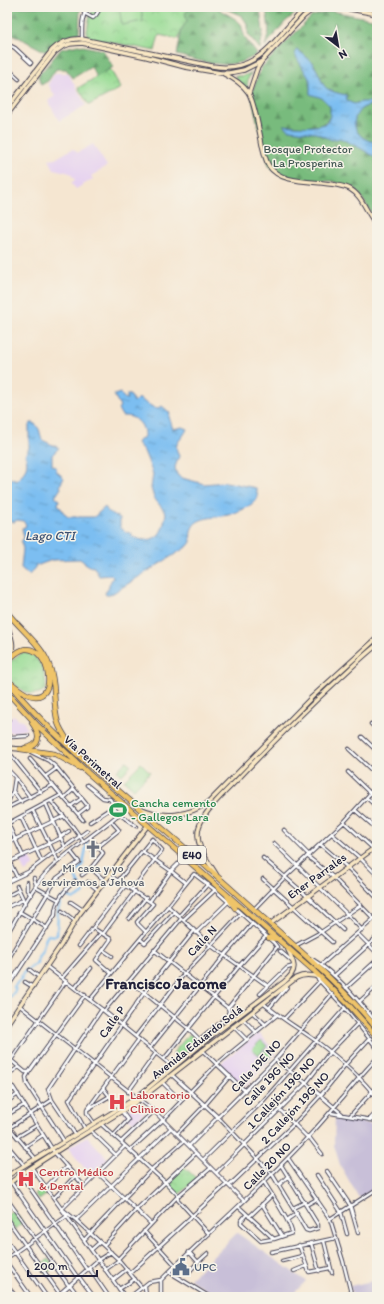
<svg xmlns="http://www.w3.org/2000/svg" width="384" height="1304" viewBox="0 0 384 1304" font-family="Itim,sans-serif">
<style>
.built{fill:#e6d2f0}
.industrial{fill:#c8bfd8}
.forest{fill:url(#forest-firs);stroke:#4d6e5c}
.cemetery{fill:url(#cemetery-stones);stroke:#5c7e67}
.park{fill:url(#park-crowns);stroke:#5c7e67}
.pitch{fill:#96db93;stroke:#5c7e67}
.water{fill:url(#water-ripples);stroke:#4e7096}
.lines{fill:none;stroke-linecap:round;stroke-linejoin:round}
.canal{stroke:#7bbef1;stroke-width:2.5}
.street-casing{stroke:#423f52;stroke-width:4.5}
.secondary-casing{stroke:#423f52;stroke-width:5.5}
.highway-casing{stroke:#423f52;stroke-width:6}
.street{stroke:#fff;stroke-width:2.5}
.secondary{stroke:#f9e7c3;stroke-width:3.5}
.highway{stroke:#efc469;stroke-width:4.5}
.labels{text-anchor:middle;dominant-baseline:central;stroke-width:3;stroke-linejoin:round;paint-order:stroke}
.shield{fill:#f7f3e8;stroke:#62616f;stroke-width:1}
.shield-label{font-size:11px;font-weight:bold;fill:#22223b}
.park-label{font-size:12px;fill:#455a55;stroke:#f7f3e8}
.street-label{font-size:12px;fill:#22223b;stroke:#f7f3e8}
.leisure-label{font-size:12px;fill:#27864d;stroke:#f7f3e8;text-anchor:start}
.worship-label{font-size:12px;fill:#5b616d;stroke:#f7f3e8}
.health-label{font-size:12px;fill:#be3a42;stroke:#f7f3e8;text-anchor:start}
.service-label{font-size:12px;fill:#4e5e75;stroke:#f7f3e8;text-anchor:start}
.water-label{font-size:13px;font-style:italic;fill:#3d5172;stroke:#f7f3e8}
.district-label{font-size:16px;font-weight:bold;fill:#22223b;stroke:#f7f3e8}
</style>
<defs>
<pattern id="forest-firs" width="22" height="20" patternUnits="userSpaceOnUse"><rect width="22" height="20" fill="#78bb7d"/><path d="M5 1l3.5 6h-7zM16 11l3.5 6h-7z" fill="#629868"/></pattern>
<pattern id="cemetery-stones" width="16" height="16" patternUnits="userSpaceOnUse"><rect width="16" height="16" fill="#96db93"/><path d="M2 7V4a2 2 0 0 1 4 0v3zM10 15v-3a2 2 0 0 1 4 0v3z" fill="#81bc80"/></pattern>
<pattern id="park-crowns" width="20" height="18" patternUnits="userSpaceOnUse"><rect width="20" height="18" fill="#96db93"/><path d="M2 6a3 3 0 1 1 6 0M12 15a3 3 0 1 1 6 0" fill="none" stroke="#81bc80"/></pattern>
<pattern id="water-ripples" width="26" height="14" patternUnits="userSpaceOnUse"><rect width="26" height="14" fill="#7bbef1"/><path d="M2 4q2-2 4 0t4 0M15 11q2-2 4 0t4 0" fill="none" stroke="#649ac4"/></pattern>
</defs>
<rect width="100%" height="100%" fill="#f7f3e8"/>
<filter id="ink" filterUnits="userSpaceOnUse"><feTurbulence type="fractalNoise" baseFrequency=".025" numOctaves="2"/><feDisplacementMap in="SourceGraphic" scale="8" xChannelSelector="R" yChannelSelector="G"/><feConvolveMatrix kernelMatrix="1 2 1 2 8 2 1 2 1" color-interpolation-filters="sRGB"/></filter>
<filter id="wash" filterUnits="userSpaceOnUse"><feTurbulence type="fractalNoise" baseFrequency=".012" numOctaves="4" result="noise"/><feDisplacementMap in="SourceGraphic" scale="16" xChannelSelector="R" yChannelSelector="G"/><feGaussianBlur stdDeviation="0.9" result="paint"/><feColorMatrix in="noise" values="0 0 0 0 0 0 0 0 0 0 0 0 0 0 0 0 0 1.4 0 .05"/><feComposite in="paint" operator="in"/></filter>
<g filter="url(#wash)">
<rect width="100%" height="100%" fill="#f5e6d1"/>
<path class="built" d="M55 73H68L86 105 59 121 48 101 55 96 48 84Z
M93 144 107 166 91 176 93 179 76 189 71 183 75 180 70 173 54 169 49 160 55 159 72 149 75 150 77 153Z
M14 715 18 719 23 720 27 729 11 733 7 728V721Z
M29 855 34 865 25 872 19 860Z
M259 1032 276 1054 245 1087 220 1064Z
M137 1104 139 1105 145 1111 134 1123 130 1120 124 1113Z
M87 1136 108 1159 91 1176 68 1148Z"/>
<path class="industrial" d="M335 1117 377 1125V1187L359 1198 340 1165 334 1145Z
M237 1233 306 1281 290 1297H217L190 1279Z
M377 1280V1297H353L350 1286Z"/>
<path class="forest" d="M7 7H82L80 11 79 33C65 35 56 42 46 52L7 31Z
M192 7H219L220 10 237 20 241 24 245 38 257 54C232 72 205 62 177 55L182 28 187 21 185 13Z
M225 7H257L260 8 263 32 260 49 248 34V25L242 16 226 9Z
M266 7H303L285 22 265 46 269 31Z
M332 11 377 20V142C361 142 348 126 358 112 360 110 361 109 363 108 365 106 369 106 372 105L362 102 354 104 347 101 346 95C316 89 327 85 314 65 310 59 302 54 297 49L301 65 310 80V94L322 98 330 106C330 111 331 116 328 119 323 130 294 126 284 125L290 130 316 133 332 140 340 138 360 148 377 158V221L356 189 332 181H309L284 176 276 172 269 166 258 125 251 94 261 68 312 16Z
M78 45 103 50 113 67 97 77 91 67 73 78 66 69H56L48 81 41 85 38 76 61 49Z"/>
<path class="cemetery" d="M251 73 248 79 247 90 234 76H243Z"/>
<path class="park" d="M95 7H192L185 13 187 21 182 28 178 39 159 35 155 51 86 37 90 14Z
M110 69 121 88 89 105 78 88Z
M23 652C41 653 46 675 46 689 30 701 18 688 7 677V664L17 656Z
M189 1034 199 1042 178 1059 173 1053Z
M184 1167 197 1179 178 1195 167 1183Z
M43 1188 47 1194 39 1200 35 1194Z
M14 1211 23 1223 15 1229 7 1218V1215Z
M49 1259 54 1268 46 1273 40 1265Z"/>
<path class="pitch" d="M119 7H141L143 21 122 25Z
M126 761 131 765 122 775 117 771Z
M141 763 150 772 134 789 124 780Z
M261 1040 267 1046 259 1055 252 1049Z
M267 1049 273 1053 266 1062 260 1057Z"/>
<path class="water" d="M297 49C302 54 309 58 313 64 327 84 316 89 346 95L347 101 354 104 362 102H375C371 106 364 106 361 109 346 123 359 142 377 142V158L360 148 340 138 332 140 316 133 290 130 283 125C293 126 320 129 327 122 331 118 330 111 330 106L322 98 310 94V80L295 55Z
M120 393 125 399H127V394L131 396 134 402 138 398 156 409 162 406 170 413 169 417 173 429 182 427 187 429C181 442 172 442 179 456L175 467 176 472 178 476 182 478 204 484 226 482 256 488 258 498C250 507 239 512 228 515 210 519 187 515 191 542L188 546 110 595H106L105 593 109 587V585L113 577 111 575 99 576 94 567 89 566 80 559 52 560 36 566 29 575 21 568 23 549 21 542 24 538 22 528 25 527 26 524 23 521 17 520 14 522 7 520V477L17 481C24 474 30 464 25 455L29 448V425L31 423H34L39 429 42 440 59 448 52 455V465L56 467 57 472 64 478 60 485 61 488 55 497 59 500 58 505C63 509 63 514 68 517H94L105 507 109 513 120 518V527L126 532 131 533 132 536C142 542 157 542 162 529 164 525 165 518 166 513L154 498 151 488 153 474 144 451 137 443 139 440 144 437C145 424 135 415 122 416L118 409 120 406 114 395Z"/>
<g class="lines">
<path class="canal" d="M7 998 11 996 16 990 14 987 19 980 22 979 21 977 24 972 37 963C36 957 41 954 43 948 44 943 45 939 48 935L55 936 57 935 58 910 62 898 66 896 74 899 83 894 84 890 77 881 75 874 83 865 87 842
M7 1010 11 1014"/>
</g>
</g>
<g filter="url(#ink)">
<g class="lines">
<g class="street-casing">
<path id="street" d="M84 13 93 18 96 15 99 10
M82 39C82 28 81 17 88 7
M7 44 15 48 31 63
M7 68 19 79
M7 717 9 719
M371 724 377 729
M7 735 12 737 28 736
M362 737 377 751
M349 749 377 775
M7 752 11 755 41 792
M31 752 49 761 57 768 87 805V807L78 814
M30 759 83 820
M7 769 15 777 30 797
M348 772 371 794
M46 776 57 768
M87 785 103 798 110 799 113 804V807
M13 791 21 802
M64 798 74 789
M367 798 377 807
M51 801 73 827 84 842
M7 804 13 791 15 778
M46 804 65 847
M71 806 82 798
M7 808 53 785
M355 810 377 829
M33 811 58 861
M21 817 41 860
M90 822 113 807 119 814 136 826
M344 822 377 852
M7 824 61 795
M8 824 23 856
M284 830 309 855
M332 834 360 858 377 875
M60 837 69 831
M90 837 103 853 91 868 105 881
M7 843 64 816
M274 843 347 914 362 930
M320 844 347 867 377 898
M93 851 119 830 111 821
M142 851 171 871 186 883
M54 855 87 831
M307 856 333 877 374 919
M7 857 17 877
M263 858 307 896 343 930
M9 862 61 838
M82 875 91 868
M111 876 153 904 137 922 138 924 145 931
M34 878 36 885
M263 879 332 942
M118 881 152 839 162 850 132 890
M7 882 28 872 53 853
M27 882V890L31 895
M88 882 98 890
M17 886 25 903
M35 887 59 900
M7 896 19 890
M150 901 171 871 178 864
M71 902 83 910
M168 906 210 945 268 986
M7 907 23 900
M254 909 285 877 344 822 377 786
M62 911 75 921
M20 912 47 928
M179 916 208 884
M129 919 146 898
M183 920 215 890
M93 928 101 933
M196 933 228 902
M7 934C20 913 31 888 49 870 70 849 96 834 119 814
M103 934 135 891
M358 934 377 953
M140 939 145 943 174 912
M79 946 125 886
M295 946 321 932 361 905
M103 950 112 956
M154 950 228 1008
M280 951 293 962
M312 959C338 975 358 1000 377 1023
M7 961 57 878 79 862 71 852
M321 965 377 916
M46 966 104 1011 173 1067
M30 970 39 977
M7 973 14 977
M315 976 345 1008 377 1048
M334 976 377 937
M62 978 101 933 111 939 96 960 111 973
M130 981 189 1029 203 1043
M25 982 33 987
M7 988 55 915C54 902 66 888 75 881
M75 988 91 968
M346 988 377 960
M260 994 287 968 294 966
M90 1000C114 970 138 941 163 912 174 900 183 886 194 874L215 890 274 943 277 947 228 1008
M359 1002 377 986
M263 1003C280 1018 298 1028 316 1041 339 1058 360 1076 377 1098
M20 1006 154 1111 244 1201
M269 1008 287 987
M104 1011 181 919
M252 1012 265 1024
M243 1019 256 1032
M284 1019 319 982
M233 1026 247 1040
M136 1036 184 974 240 914
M200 1040 227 1017 229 1011 228 1008
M150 1048 225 955 252 924
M202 1050 245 1091
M7 1057 25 1072H29
M164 1059 240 965 266 936
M11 1060 66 981
M275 1060 306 1083 342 1114
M7 1075 19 1067
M172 1075 219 1118 272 1174 306 1230 309 1231 318 1228V1225L281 1165
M162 1082 181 1101
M7 1084 13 1087 54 1152 84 1186
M103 1088 119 1108
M128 1092 156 1053
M7 1094 14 1089
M7 1102 18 1094
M88 1109 110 1096
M280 1110 308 1138
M331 1113 377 1121
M7 1115 24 1105
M350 1116 377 1086
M369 1120 377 1112
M94 1123 87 1113V1110L139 1039
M101 1124 166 1183 177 1194 178 1200 209 1234
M7 1125 35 1158
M9 1128 52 1100
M85 1129 69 1100 144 993 194 931
M90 1130 116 1155
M75 1134 52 1100 48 1089 102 1009
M177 1134 205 1105 230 1076
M114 1135 128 1120 122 1112
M17 1137 37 1125
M309 1137 322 1154
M64 1141 27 1084 26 1077 29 1072 85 995
M121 1142 154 1111
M7 1145 24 1165
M125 1146 62 1209 76 1220 171 1128
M189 1146 275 1060 332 994
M25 1147 43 1135
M130 1150 163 1120 217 1064 277 1015
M7 1156 13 1152
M288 1158 330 1219 343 1261 352 1297
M203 1160 263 1101 345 1008
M32 1168 125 1297
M327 1171 350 1205 358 1233
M98 1173 151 1224
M216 1173 306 1083 330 1052 358 1023
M21 1175 87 1270
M317 1175 341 1212 347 1234
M11 1182 78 1278
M279 1185 288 1176
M229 1186 294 1124 321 1095 345 1065 370 1038
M46 1187 66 1167
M54 1198 75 1176
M7 1199 69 1286
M262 1204 282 1236
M306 1205 317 1199
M239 1207 274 1239 292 1233C292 1224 270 1192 264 1182
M293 1208 305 1202
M246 1215 241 1221V1223L261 1241 273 1239
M249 1217 272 1195
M7 1219 62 1297
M330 1219 377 1189
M76 1220 118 1259 142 1288
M287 1220 297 1213
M144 1231 176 1266
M84 1240 152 1169 184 1141
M7 1241 47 1297
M324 1241 332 1273
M311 1243 319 1271
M104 1245 137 1209 196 1153
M299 1245 309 1272 330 1268
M91 1250 100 1242
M189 1252 198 1262 208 1253
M271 1252 336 1238
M7 1258 67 1216
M118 1259 178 1196 211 1168
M282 1261 302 1256
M7 1263 31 1297
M89 1268 109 1297
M105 1270 119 1260
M294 1271 306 1266
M169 1272 210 1297
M130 1273 227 1184
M188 1273 198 1262
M79 1277 94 1297
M113 1280 127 1269
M161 1280C209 1232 261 1188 307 1138 332 1112 352 1084 377 1058
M161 1280V1297
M7 1285 16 1297
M70 1285 79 1297
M145 1286 146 1297
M119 1289 135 1279
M56 1297 98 1260 111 1252
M130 1297 149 1282 161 1280"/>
</g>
<g class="secondary-casing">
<path id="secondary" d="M339 7 377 14
M360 7 377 10
M224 74C233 78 242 84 248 92 254 100 260 134 262 145 264 151 265 160 269 166 283 188 328 178 350 189 363 196 367 215 377 225
M249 93 257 69 262 61 304 16 316 7
M7 108 52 50C61 42 70 38 82 39L212 66C252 73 268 49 292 22 297 17 301 11 307 7
M7 115 55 52 62 47 70 44 82 43 147 57 185 67 221 73H229L244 70 262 61
M7 625C11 637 16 646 9 658
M7 635 10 645 7 655
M7 748 20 749
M140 808C163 819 189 816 209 802L312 697 377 638
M216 874C207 859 194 845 199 827 203 812 226 791 237 780 271 744 305 710 341 677 353 666 364 655 377 645
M270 924 377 846
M7 1024 61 945 78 916 148 825
M7 1176 136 1098 214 1034 284 982C298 971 295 964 288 950
M7 1185C49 1153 95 1129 139 1100L296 978C304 974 311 975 320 977"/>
</g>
<g class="highway-casing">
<path id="highway" d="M7 612C20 629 42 645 49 665 57 683 52 704 58 723 61 732 67 739 72 747
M7 661C12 657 18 650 25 649 50 646 60 705 29 695 23 693 16 687 11 683
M7 681C52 737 109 782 163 829 202 862 240 897 278 931 313 962 348 993 377 1029
M7 692 38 726 88 773 313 970 348 1004 377 1037
M25 748C42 746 40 734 32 723
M20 749 55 754 80 768
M227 895 235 908
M269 938 279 939"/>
</g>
<use href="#street" class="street"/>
<use href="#secondary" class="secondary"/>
<use href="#highway" class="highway"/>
</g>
</g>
<defs>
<g id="stadium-bare" transform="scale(1.38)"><path d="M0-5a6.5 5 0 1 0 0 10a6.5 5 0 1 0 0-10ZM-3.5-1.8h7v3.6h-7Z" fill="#2e9e5b" stroke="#f7f3e8" stroke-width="2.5" paint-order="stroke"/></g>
<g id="church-bare" transform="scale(1.38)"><path d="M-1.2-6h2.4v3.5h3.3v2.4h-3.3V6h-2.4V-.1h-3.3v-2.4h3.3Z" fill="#6b7280" stroke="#f7f3e8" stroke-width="2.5" paint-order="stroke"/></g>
<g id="hospital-bare" transform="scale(1.38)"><path d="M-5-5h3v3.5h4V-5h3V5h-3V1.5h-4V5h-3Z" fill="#e0444e" stroke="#f7f3e8" stroke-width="2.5" paint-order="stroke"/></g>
<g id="civic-bare" transform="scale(1.38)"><path d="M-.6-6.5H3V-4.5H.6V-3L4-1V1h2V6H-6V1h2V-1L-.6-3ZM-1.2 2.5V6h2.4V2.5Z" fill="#5c6f8a" stroke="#f7f3e8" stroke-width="2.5" paint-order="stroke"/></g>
</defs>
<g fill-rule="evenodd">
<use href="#stadium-bare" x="118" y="810"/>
<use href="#church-bare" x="93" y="849"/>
<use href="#hospital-bare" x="117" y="1102"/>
<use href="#hospital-bare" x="26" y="1179"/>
<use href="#civic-bare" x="181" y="1267"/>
</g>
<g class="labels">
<rect class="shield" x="178" y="846" width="28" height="18" rx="3"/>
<g class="shield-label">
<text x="192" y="855">E40</text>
</g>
<g class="park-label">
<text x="308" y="149">Bosque Protector<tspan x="308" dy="14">La Prosperina</tspan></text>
</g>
<g class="street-label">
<text transform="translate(93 762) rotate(42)">Vía Perimetral</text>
<text transform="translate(317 876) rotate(-36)">Ener Parrales</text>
<text transform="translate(202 941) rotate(-47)">Calle N</text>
<text transform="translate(112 1022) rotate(-54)">Calle P</text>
<text transform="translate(197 1042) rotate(-38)">Avenida Eduardo Solá</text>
<text transform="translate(256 1066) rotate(-47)">Calle 19E NO</text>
<text transform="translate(269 1079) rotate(-47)">Calle 19G NO</text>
<text transform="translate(281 1093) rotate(-47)">1 Callejón 19G NO</text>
<text transform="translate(295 1108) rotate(-47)">2 Callejón 19G NO</text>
<text transform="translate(267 1166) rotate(-45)">Calle 20 NO</text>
</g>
<g class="leisure-label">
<text x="131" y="803">Cancha cemento<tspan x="131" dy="14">- Gallegos Lara</tspan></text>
</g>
<g class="worship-label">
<text x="93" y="868">Mi casa y yo<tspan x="93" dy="14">serviremos a Jehova</tspan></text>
</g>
<g class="health-label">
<text x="130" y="1095">Laboratorio<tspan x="130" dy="14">Clinico</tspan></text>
<text x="39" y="1172">Centro Médico<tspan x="39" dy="14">&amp; Dental</tspan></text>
</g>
<g class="service-label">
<text x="194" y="1267">UPC</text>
</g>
<g class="water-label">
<text x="50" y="535">Lago CTI</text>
</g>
<g class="district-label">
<text x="166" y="983">Francisco Jacome</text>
</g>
</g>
<rect width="384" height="1304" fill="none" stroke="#f7f3e8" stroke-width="24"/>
<g transform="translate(338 46) rotate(149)" stroke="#f7f3e8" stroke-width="3" paint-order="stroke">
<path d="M0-3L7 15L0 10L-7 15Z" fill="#22223b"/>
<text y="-6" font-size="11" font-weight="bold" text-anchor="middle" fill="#22223b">N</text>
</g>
<path d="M28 1270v6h69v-6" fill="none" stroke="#22223b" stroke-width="2"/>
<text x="34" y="1270" font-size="12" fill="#22223b" stroke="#f7f3e8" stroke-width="3" paint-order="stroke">200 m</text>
</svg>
